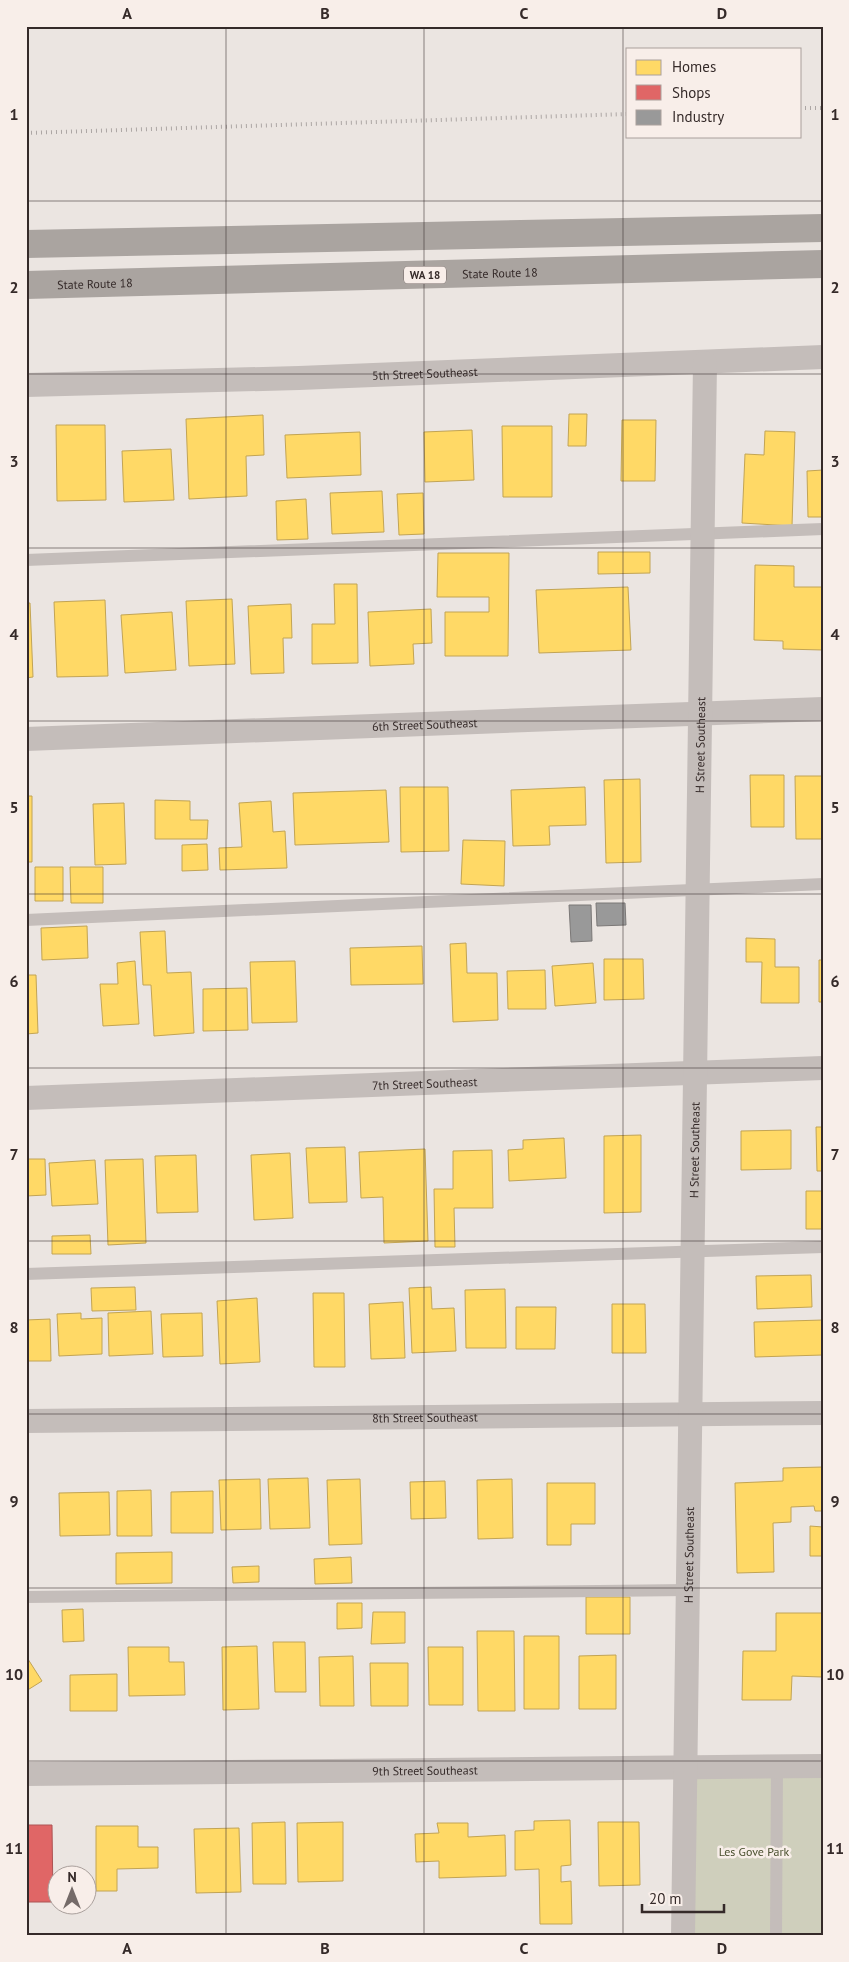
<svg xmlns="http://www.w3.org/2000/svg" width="849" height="1962" viewBox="0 0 849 1962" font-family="'PT Sans',sans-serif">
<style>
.green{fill:#cfcfbc}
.homes{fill:#ffd966;stroke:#c2a454}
.shops{fill:#e06666;stroke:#ad5454}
.industry{fill:#999;stroke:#7b7877}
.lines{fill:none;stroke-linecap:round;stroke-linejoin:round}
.service{stroke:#c4bdba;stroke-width:12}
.minor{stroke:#c4bdba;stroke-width:24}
.motorway{stroke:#aaa4a0;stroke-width:28}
.rail{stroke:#aca6a4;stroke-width:4;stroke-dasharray:1 4;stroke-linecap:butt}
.grid{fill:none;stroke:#352a29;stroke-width:1;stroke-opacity:0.55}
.labels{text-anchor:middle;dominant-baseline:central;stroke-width:5;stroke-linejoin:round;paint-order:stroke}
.shield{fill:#f8eee9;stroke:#706563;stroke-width:1}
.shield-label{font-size:11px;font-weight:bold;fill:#352a29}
.street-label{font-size:12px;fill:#352a29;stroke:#f8eee9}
.park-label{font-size:12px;fill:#4a502f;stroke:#f8eee9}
.neatline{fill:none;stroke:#352a29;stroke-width:2}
.grid-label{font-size:16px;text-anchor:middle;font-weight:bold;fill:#352a29}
</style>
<rect width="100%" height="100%" fill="#ebe5e1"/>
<path class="green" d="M686 1767H823V1936H684Z"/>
<path class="homes" d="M569 414H587L586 446H568Z
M263 415 264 455 246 456 247 496 189 499 186 419Z
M622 420H656L655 481H621Z
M56 425H105L106 500 57 501Z
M502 426H552V497H503Z
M472 430 474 480 425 482 424 432Z
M765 431 795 432 792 526 742 523 745 454 764 455Z
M360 432 361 475 287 478 285 435Z
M171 449 174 500 124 502 122 451Z
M823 470V517H808L807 471Z
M382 491 384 532 332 534 330 493Z
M423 493 424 534 399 535 397 494Z
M306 499 308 539 277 540 276 501Z
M598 552H650V573L598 574Z
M438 553H509L508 656H445V612H489V597H437Z
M755 565 794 566V587H823V650L783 649V641L754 640Z
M334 584H357L358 663 312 664V624H335Z
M628 587 631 650 539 653 536 590Z
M232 599 235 664 189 666 186 601Z
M105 600 108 676 57 677 54 602Z
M26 603H30L33 677 26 678Z
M291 604 292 638H283L284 673 251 674 248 606Z
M431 609 432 643 413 644 414 664 370 666 368 612Z
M172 612 176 670 125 673 121 615Z
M750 775H784V827H751Z
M795 776H823V839H796Z
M640 779 641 862 606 863 604 780Z
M400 787H448L449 851 401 852Z
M585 787 586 825 549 826 550 845 513 846 511 790Z
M386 790 389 842 295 845 293 793Z
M26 796H32V862H26Z
M155 800 190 801V820H208L207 839H155Z
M271 801 273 832 285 831 287 868 220 870 219 848 242 847 239 803Z
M124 803 126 864 95 865 93 804Z
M463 840 505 841 504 886 461 884Z
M207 844 208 870 182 871V845Z
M35 867H63V901H35Z
M70 867H103V903H71Z
M87 926 88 958 42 960 41 928Z
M165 931 167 973 191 972 194 1033 154 1036 151 985H143L140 932Z
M746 938 775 939V967H799V1003H761L762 962H746Z
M466 943 467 973H497L498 1020 453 1022 450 944Z
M422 946 423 984 351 985 350 948Z
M604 959H643L644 999 604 1000Z
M819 960H823V1002H819Z
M135 961 139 1024 103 1026 100 984H118L117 963Z
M295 961 297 1022 252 1023 250 962Z
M593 963 596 1003 555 1006 552 966Z
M545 970 546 1009H508L507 971Z
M26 975H36L38 1033 26 1034Z
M247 988 248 1030 203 1031V989Z
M816 1127H823V1171H817Z
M791 1130V1169L741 1170V1131Z
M641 1135V1212L604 1213V1136Z
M564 1138 566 1178 509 1181 508 1150 523 1149V1140Z
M345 1147 347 1202 309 1203 306 1148Z
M425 1149 428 1241 384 1243 383 1197 361 1198 359 1152Z
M492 1150 493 1208H454L455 1247H435L434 1189H453V1151Z
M290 1153 293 1218 254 1220 251 1155Z
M196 1155 198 1212 157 1213 155 1156Z
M26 1159H45L46 1195 26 1196Z
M143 1159 146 1243 108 1245 105 1160Z
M95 1160 98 1204 52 1206 49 1163Z
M806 1191H823V1229H806Z
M90 1235 91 1254H52V1236Z
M811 1275 812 1307 757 1309 756 1276Z
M135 1287 136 1310 92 1311 91 1288Z
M431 1287 432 1309 454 1308 456 1351 412 1353 409 1288Z
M505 1289 506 1348H466L465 1290Z
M313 1293H344L345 1367H314Z
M257 1298 260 1362 220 1364 217 1301Z
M403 1302 405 1358 371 1359 369 1304Z
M612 1304H645L646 1353H612Z
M516 1307H556L555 1349H516Z
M151 1311 153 1354 109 1356 108 1313Z
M81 1313V1319L102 1318V1354L59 1356 57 1314Z
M202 1313 203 1356 163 1357 161 1314Z
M50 1319 51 1361H26V1320Z
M823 1320V1355L755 1357 754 1322Z
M823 1467V1511H815L814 1506 791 1507V1522L773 1523 774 1572 737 1573 735 1483 783 1481V1468Z
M308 1478 310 1528 270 1529 268 1479Z
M260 1479 261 1529 221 1530 219 1480Z
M360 1479 362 1544 329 1545 327 1480Z
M512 1479 513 1538 478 1539 477 1480Z
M445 1481 446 1518 411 1519 410 1482Z
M547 1483H595V1524H571V1545H547Z
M151 1490 152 1536H117V1491Z
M213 1491V1533H171V1492Z
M109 1492 110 1535 60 1536 59 1493Z
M810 1526 823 1527V1556H810Z
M172 1552V1583L116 1584V1553Z
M351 1557 352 1583 315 1584 314 1559Z
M259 1566V1582L233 1583 232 1567Z
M586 1597H630V1634H586Z
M337 1603H362V1628L337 1629Z
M83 1609 84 1641 63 1642 62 1610Z
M373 1612H405V1643L371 1644Z
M776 1613H823L822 1677 792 1676 791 1700H742L743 1651H776Z
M477 1631H514L515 1711H478Z
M524 1636H559V1709H524Z
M273 1642H305L306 1692H275Z
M257 1646 259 1709 223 1710 222 1647Z
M128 1647H169V1662H184L185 1695 129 1696Z
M428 1647H463V1705H429Z
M616 1655V1709H579V1656Z
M26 1656 42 1681 26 1691Z
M353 1656 354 1706H320L319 1657Z
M370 1663H408V1706H371Z
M117 1674V1711H70V1675Z
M570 1820 571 1865 561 1866V1882L571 1881 572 1924H540L539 1869 515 1870V1831L534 1830V1821Z
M285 1822 286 1884H253L252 1823Z
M343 1822V1881L298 1882 297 1823Z
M598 1822H639L640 1885 599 1886Z
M437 1823H468V1837L505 1835 506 1876 439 1878V1861L416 1862 415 1834 439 1833Z
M96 1826H138V1847H158V1868L117 1869V1891H96Z
M239 1828 241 1892 196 1893 194 1829Z"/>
<path class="shops" d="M28 1825H52L53 1902H26Z"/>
<path class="industry" d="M596 903H625L626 925 597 926Z
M569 905H591L592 941 571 942Z"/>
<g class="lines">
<path class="service" d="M26 560 823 529
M26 920 823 884
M26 1274 823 1247
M26 1597 689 1590
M776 1936 777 1767"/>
<g class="minor">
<path id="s1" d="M26 385 299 378 823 357"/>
<path id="s2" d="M26 739 823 709"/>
<path id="s3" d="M26 1098 823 1068"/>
<path id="s4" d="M26 1421 823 1413"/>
<path id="s5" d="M26 1774 823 1766"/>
<path id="s6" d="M683 1936 705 363"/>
</g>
<g class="motorway">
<path d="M26 244 823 228"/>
<path id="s7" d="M26 285 823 264"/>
</g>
<path class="rail" d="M800 108H823
M26 133 628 114"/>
</g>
<path class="grid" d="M226 26V1936M424 26V1936M623 26V1936M26 201H823M26 374H823M26 548H823M26 721H823M26 894H823M26 1068H823M26 1241H823M26 1414H823M26 1588H823M26 1761H823"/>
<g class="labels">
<rect class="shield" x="404" y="266.5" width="42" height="17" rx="4"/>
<g class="shield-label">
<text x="425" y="275">WA 18</text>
</g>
<g class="street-label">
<text stroke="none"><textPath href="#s7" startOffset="474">State Route 18</textPath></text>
<text stroke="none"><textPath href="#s7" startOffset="69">State Route 18</textPath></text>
<text stroke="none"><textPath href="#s1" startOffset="399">5th Street Southeast</textPath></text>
<text stroke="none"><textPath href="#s2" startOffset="399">6th Street Southeast</textPath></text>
<text stroke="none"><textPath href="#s6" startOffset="1191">H Street Southeast</textPath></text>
<text stroke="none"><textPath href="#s3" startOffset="399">7th Street Southeast</textPath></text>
<text stroke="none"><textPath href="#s6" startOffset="786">H Street Southeast</textPath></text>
<text stroke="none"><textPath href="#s4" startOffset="399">8th Street Southeast</textPath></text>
<text stroke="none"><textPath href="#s6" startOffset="381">H Street Southeast</textPath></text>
<text stroke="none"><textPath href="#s5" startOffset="399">9th Street Southeast</textPath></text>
</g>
<g class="park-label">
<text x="754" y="1851">Les Gove Park</text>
</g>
</g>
<rect width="849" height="1962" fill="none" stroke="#f8eee9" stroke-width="55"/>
<rect x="626" y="48" width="175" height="90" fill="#f8eee9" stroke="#aaa09c"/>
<rect x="636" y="60" width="25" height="15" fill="#ffd966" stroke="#aaa09c"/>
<text x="672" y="72" font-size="15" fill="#352a29">Homes</text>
<rect x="636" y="85" width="25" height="15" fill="#e06666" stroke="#aaa09c"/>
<text x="672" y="98" font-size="15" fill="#352a29">Shops</text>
<rect x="636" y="110" width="25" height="15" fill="#999999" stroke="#aaa09c"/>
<text x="672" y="122" font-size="15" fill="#352a29">Industry</text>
<g transform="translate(72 1890)"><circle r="24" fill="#f8eee9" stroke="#aaa09c"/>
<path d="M0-4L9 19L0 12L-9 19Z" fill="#756b69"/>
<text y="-8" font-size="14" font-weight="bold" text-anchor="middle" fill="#352a29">N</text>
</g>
<path d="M642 1904v8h82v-8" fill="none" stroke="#352a29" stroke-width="2.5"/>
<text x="649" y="1904" font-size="15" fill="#352a29" stroke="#f8eee9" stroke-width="4" paint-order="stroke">20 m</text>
<rect x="28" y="28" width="794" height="1906" class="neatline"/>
<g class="grid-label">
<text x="127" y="19">A</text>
<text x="325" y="19">B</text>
<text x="524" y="19">C</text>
<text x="722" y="19">D</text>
<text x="14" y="120">1</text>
<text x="835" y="120">1</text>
<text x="14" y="293">2</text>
<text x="835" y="293">2</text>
<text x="14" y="467">3</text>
<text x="835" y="467">3</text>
<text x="14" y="640">4</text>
<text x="835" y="640">4</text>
<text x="14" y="813">5</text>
<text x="835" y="813">5</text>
<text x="14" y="987">6</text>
<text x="835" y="987">6</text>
<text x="14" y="1160">7</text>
<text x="835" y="1160">7</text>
<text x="14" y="1333">8</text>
<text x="835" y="1333">8</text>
<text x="14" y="1507">9</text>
<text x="835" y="1507">9</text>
<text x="14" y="1680">10</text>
<text x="835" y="1680">10</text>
<text x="14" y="1854">11</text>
<text x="835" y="1854">11</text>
<text x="127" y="1954">A</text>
<text x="325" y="1954">B</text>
<text x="524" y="1954">C</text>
<text x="722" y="1954">D</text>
</g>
</svg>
